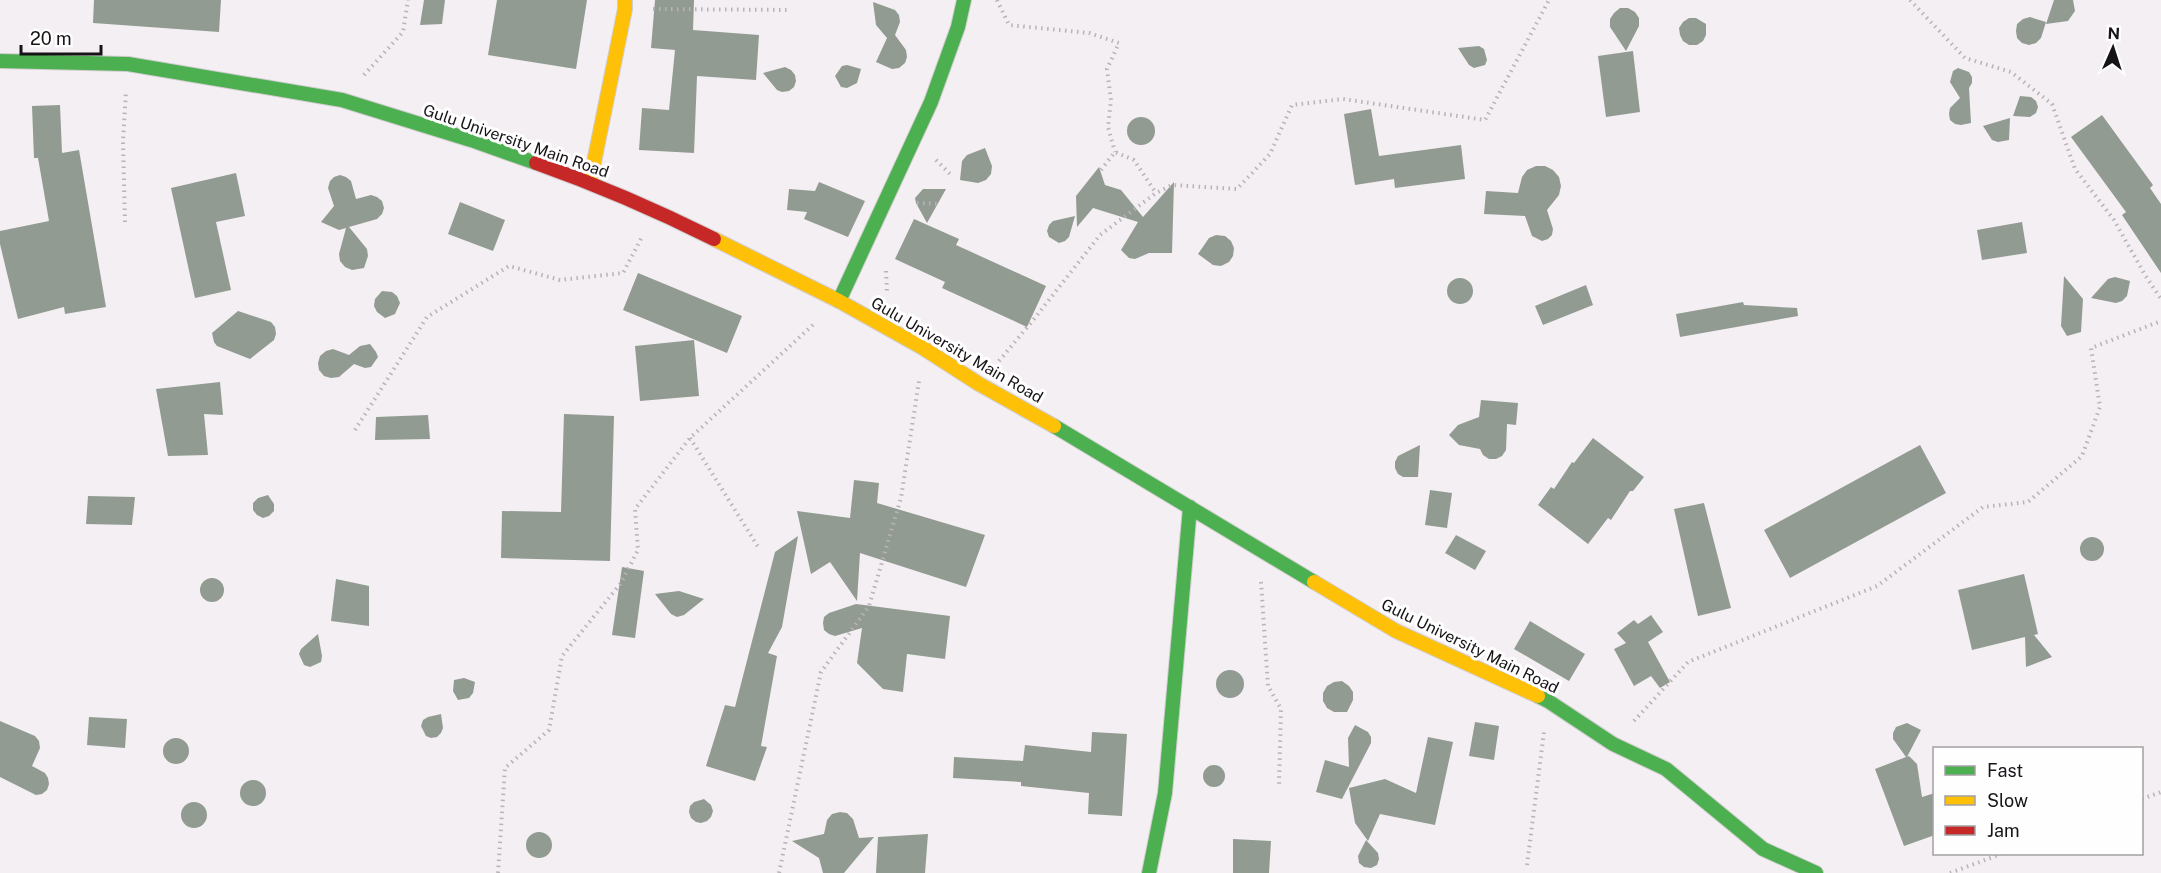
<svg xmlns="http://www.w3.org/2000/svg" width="2161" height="873" viewBox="0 0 2161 873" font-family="'Public Sans',sans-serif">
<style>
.building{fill:#919b92}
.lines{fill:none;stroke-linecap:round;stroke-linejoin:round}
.fast-casing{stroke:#d0cdcf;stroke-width:16}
.slow-casing{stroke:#d0cdcf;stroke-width:16}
.jam-casing{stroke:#d0cdcf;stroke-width:16}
.path{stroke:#b9b2b8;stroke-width:4;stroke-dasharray:1.5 4.5;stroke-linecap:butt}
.fast{stroke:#4caf50;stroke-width:14}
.slow{stroke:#ffc107;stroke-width:14}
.jam{stroke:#c62828;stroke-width:14}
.labels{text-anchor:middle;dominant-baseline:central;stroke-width:6;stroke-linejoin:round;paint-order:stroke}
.street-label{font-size:16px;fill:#161416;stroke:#fffeff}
</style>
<rect width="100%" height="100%" fill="#f4eff3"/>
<path class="building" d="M94 0H221L219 32 93 23Z
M424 0H445L442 24 420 25Z
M497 0H587L576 69 488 55Z
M655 0H694L693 30 759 35 756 80 697 76 694 153 639 150 642 108 669 110 675 50 651 48Z
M2054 0H2073L2075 11 2068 21 2046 24Z
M873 2 895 10 899 15 900 22 895 35 906 50 907 57 905 63 899 68 892 69 876 62 887 38 876 25Z
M1620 8H1628L1635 12 1639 18V26L1626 51 1610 27V19L1614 13Z
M2030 17 2046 22 2041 38 2036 43 2029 45 2022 43 2017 38 2016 31 2017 24 2023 19Z
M1689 18H1696L1706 24V35L1703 41 1697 45H1689L1683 41 1680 35 1679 28 1683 22Z
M1479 46 1484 49 1487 60 1485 65 1474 68 1469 65 1458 48Z
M1633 51 1640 112 1606 117 1598 56Z
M847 65 861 69 857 83 847 88 841 87 835 76 842 66Z
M785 67 791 70 795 75 796 81 794 87 789 91 782 92 777 90 763 73Z
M1958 68 1969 72 1972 77V83L1969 88 1971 123 1961 125 1955 124 1950 120 1949 114 1950 108 1960 98 1950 82 1953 71Z
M2020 96 2031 97 2036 101 2038 107 2036 113 2030 117 2013 116Z
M60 105 62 153 79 150 106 307 65 314 64 307 18 319 0 244V231L49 221 38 158H34L32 106Z
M1371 109 1379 156 1461 145 1465 179 1395 188 1394 179 1355 185 1344 114Z
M2102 115 2153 185 2150 188 2161 204V273L2122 215 2126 212 2071 137Z
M1127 131a14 14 0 1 1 28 0a14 14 0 1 1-28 0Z
M2010 118 2009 140 1998 142 1992 140 1983 126Z
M985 148 992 166 991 174 986 180 978 183 960 180 962 161 967 155Z
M1536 166H1545L1553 170 1559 177 1561 186 1559 195 1547 210 1553 229 1552 235 1548 239 1542 241 1532 236 1525 216 1484 214 1486 191 1518 193 1522 177 1527 170Z
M1099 167 1105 185 1121 190 1143 217 1174 182 1172 253H1149L1135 259 1129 258 1121 250 1138 222 1093 208 1077 227 1076 196Z
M236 173 245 216 216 222 231 290 195 298 171 188Z
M340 175 346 177 351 181 356 199 371 195 377 197 382 201 384 208 382 214 377 219 349 227 367 249 368 256 364 268 352 270 345 267 340 261 339 254 346 228 339 230 321 222 334 206 328 188 330 181 334 177Z
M819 182 865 201 848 237 804 219 807 212 787 210 789 189 815 191Z
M923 189H946L927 223 916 203 915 198Z
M460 202 505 220 493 251 448 234Z
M1075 216 1069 237 1065 241 1059 243 1049 237 1047 231 1049 225 1053 221Z
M914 219 959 239 956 245 1046 286 1027 327 942 288 945 282 895 259Z
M2022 222 2027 253 1982 260 1977 230Z
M1216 235 1225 236 1231 241 1234 248 1233 256 1229 262 1221 266 1213 265 1198 254 1209 238Z
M638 273 742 316 727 353 623 310Z
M2064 276 2083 299 2081 332 2067 336 2061 326Z
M2115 277 2130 281 2127 296 2122 301 2116 303 2091 298 2108 279Z
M1447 291a13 13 0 1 1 26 0a13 13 0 1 1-26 0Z
M1586 285 1593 305 1543 325 1535 306Z
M382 291 392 292 397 296 400 303 395 314 385 318 377 312 374 306 375 299Z
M1743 302 1744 305 1797 308 1798 316 1680 337 1676 314Z
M238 311 271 322 275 327 276 334 274 340 250 359 217 346 214 342 212 333Z
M694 340 699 396 640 401 635 346Z
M370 344 376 352 378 357 371 367 365 368 354 364 339 377 331 378 324 376 319 370 318 363 320 356 326 351 333 349 349 355 360 346Z
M220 382 223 415 204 414 208 455 168 456 156 389Z
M1481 400 1518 403 1516 425 1507 424 1506 450 1502 456 1496 459H1489L1483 455 1480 449 1459 445 1449 435 1458 425 1479 417Z
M564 414 614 416 610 561 501 558 502 511 561 512Z
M428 415 430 439 375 440 376 417Z
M1593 438 1644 477 1633 491H1630L1611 520 1608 518 1588 544 1538 505 1551 487 1554 489 1572 462 1574 463Z
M1420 445 1418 477H1403L1398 474 1395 468V462L1398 456Z
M1920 445 1946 493 1790 578 1764 530Z
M854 480 879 483 877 503 985 535 966 587 860 553 857 601 830 562 811 574 797 511 850 518Z
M1430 490 1452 493 1447 528 1425 525Z
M268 495 274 504V511L269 516 263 518 257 515 253 510V503L258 498Z
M88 496 135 497 132 525 86 524Z
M1704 503 1731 608 1698 616 1674 509Z
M1456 535 1486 551 1475 570 1445 553Z
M798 536 782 627 768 653 777 656 761 746 767 747 755 781 706 766 725 705 735 707 775 552Z
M2080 549a12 12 0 1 1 24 0a12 12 0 1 1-24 0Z
M622 567 644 571 635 638 612 635Z
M2024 574 2038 634 2034 635 2052 657 2026 667 2025 637 1972 650 1958 590Z
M200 590a12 12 0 1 1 24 0a12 12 0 1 1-24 0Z
M336 579 369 586V626L331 621Z
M679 591 704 599 684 615 677 617 671 614 655 594Z
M856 604 950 616 945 659 907 654 903 692 883 689 857 663 862 628 835 636 829 634 824 630 823 623 824 617 829 613Z
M1651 615 1663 632 1648 642 1670 682 1660 688 1651 676 1634 686 1614 649 1626 643 1617 633 1634 620 1638 624Z
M1530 621 1585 654 1569 681 1514 649Z
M318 634 322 656 321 662 310 667 304 665 299 654 301 649Z
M1216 684a14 14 0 1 1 28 0a14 14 0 1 1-28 0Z
M464 678 475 682 473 693 469 698 458 700 453 691 454 680Z
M1342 681 1349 686 1353 692V700L1347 712H1334L1327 708 1323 701V693L1327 686 1334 682Z
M441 714 443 728 441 733 437 737 431 738 426 736 421 726 423 720 428 717Z
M89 717 127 719 125 748 87 745Z
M0 721 35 736 39 741 40 748 32 766 45 773 48 778 49 784 47 790 42 794 36 795 0 777Z
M1475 722 1499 726 1494 760 1469 756Z
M1907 723 1921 730 1907 757 1909 756 1917 764 1922 797 1935 793V835L1904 846 1875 769 1906 757 1893 739V733L1896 727Z
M1355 725 1368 732 1371 737V743L1342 799 1316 792 1325 760 1349 767 1348 738Z
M1092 732 1127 734 1122 816 1088 814 1089 793 1021 786V782L953 778 954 757 1023 761 1025 745 1091 752Z
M1428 737 1453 742 1435 825 1380 814 1368 841 1355 823 1349 788 1385 779 1416 793Z
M163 751a13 13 0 1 1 26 0a13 13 0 1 1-26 0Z
M1203 776a11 11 0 1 1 22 0a11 11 0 1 1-22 0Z
M240 793a13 13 0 1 1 26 0a13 13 0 1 1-26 0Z
M704 799 711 805 713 811 711 817 707 821 701 823 696 822 691 818 689 812 690 806 694 802Z
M181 815a13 13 0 1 1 26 0a13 13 0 1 1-26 0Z
M840 812 847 813 853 819 859 838 874 837 844 873H823L819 858 792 841 824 834 827 820 832 814Z
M526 845a13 13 0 1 1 26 0a13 13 0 1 1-26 0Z
M928 834 925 873H876L878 837Z
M1233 839 1271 841 1269 873H1233Z
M1366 840 1378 853 1379 859 1377 865 1371 868 1364 867 1359 863 1358 856Z"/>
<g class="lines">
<g class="fast-casing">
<path id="fast" d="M0 61 128 64 342 100 471 140 536 163
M839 301 931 102 958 27 964 0
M1054 426 1314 582
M1538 696 1548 701 1613 744 1666 769 1763 849 1816 873
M1149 873 1165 793 1190 507"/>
</g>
<g class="slow-casing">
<path id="slow" d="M590 182 625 9V0
M714 239 839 301 923 348 979 384 1054 426
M1314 582 1396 631 1538 696"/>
</g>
<g class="jam-casing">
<path id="jam" d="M536 163C598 185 656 210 714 239"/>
</g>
<path class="path" d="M997 0 1009 25 1089 33 1119 43 1107 69 1111 100 1108 127 1115 152
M1910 0 1965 58 2011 72 2052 104 2075 169 2114 220 2145 275 2161 299
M653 9 791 10
M364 75 403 32 408 0
M936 160 950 174
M1101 170 1115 152 1134 160 1156 193
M917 203 939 204
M125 222 123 142 126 91
M886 271 887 293
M999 361 1034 319 1100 235 1156 193 1172 185 1237 189 1270 154 1292 105 1343 99 1485 120 1549 0
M355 430 427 317 509 266 560 280 623 273 643 235
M690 438 760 550
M1261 582 1268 686 1281 709 1279 786
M1634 721 1688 662 1877 586 1983 507 2028 502 2082 456 2100 407 2091 348 2161 321
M2142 799 2161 792
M1527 865 1544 732
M498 873 505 768 549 730 562 656 621 583 638 550 635 509 690 438 815 323
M779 873 821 672 869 606 901 498 919 381
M1950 873 2001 854"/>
<use href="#fast" class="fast"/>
<use href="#slow" class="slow"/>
<use href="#jam" class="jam"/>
</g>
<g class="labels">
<g class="street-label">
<text transform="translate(516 141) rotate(19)">Gulu University Main Road</text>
<text transform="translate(957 350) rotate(30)">Gulu University Main Road</text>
<text transform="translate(1470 646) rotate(26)">Gulu University Main Road</text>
</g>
</g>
<rect x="1933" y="747" width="210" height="108" fill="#fffeff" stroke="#a2a0a2" stroke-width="1.5"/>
<rect x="1945" y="766" width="30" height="9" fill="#4caf50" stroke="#a2a0a2" stroke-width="1.5"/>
<text x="1987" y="777" font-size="18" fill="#161416">Fast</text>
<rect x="1945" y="796" width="30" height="9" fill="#ffc107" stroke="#a2a0a2" stroke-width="1.5"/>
<text x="1987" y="807" font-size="18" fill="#161416">Slow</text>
<rect x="1945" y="826" width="30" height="9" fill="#c62828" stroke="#a2a0a2" stroke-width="1.5"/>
<text x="1987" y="837" font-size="18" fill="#161416">Jam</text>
<g transform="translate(2113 48) rotate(3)" stroke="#fffeff" stroke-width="4.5" paint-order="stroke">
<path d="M0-4.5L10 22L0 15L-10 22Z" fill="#161416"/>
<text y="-9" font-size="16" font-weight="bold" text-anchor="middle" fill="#161416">N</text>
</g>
<path d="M21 45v9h80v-9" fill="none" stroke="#161416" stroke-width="3"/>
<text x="30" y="45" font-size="18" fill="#161416" stroke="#fffeff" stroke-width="4.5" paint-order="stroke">20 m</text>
</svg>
